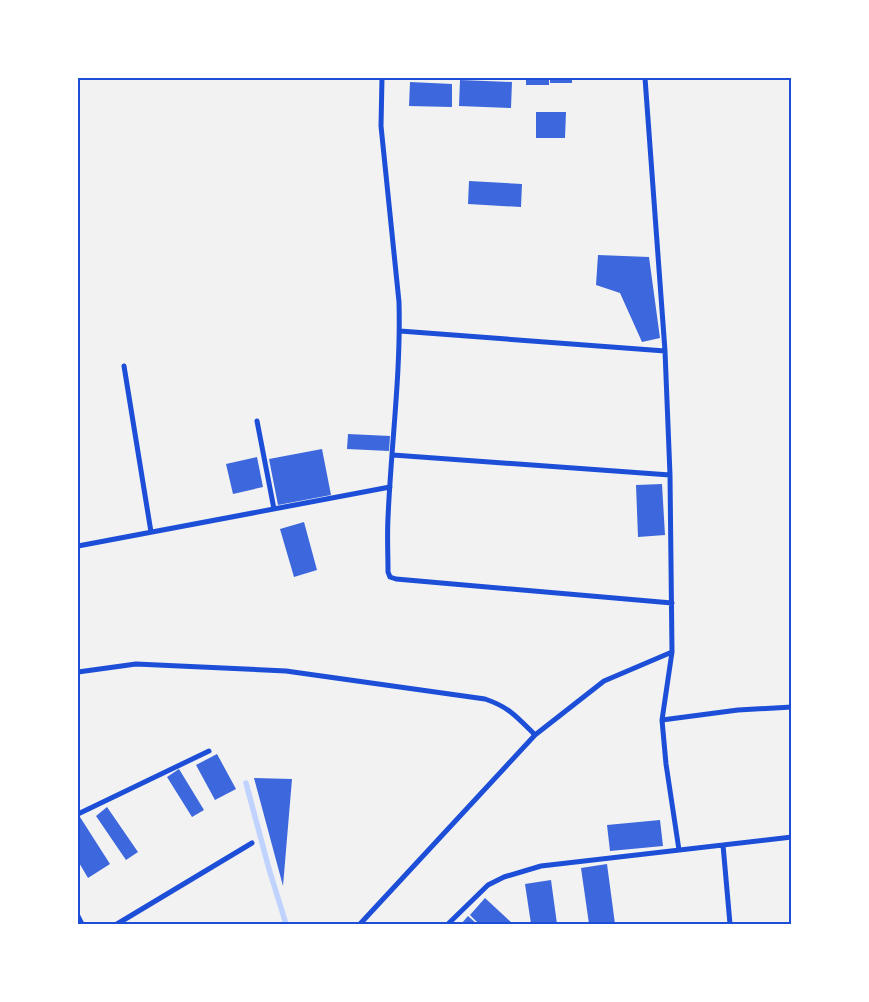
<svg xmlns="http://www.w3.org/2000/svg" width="869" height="1002" viewBox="0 0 869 1002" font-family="Mulish,sans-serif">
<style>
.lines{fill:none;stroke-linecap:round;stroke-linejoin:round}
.stream{stroke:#bfd3fe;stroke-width:5.5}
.building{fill:#3d67dc}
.minor{stroke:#1d4ed8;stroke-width:5}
.neatline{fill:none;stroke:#1d4ed8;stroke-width:2}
</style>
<rect width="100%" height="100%" fill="#f2f2f2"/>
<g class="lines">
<path class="stream" d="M246 783 269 869 286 924"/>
</g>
<path class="building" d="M526 78H549V85H526Z
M550 78H572V83H550Z
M460 80 512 82 511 108 459 106Z
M410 82 452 84V107L409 106Z
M536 112H566L565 138H536Z
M469 181 522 184 521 207 468 204Z
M598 255 649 257 660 338 642 342 620 293 596 285Z
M348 434 390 436 389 451 347 449Z
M322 449 331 495 278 505 269 459Z
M257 457 263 487 233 494 226 464Z
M662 484 665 535 638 537 636 485Z
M304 522 317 570 294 577 280 529Z
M217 754 236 789 215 800 196 765Z
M179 769 204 810 192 817 167 777Z
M254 778 292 779 283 886Z
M107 807 138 852 126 860 96 816Z
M80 817 110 864 88 878 78 861V819Z
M660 820 663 846 610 851 607 825Z
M607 864 615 924H589L581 868Z
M551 880 557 924H531L525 884Z
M485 898 513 924H479L470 915Z
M468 916 477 924H461Z"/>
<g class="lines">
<path class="minor" d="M382 78 381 126 399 302C401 374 391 446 388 518 387 536 388 554 388 572L390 577 396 579 672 603
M645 78 665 351 670 475 672 652 662 720
M400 331 665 351
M124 366 151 532
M257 421 274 509
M393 455 670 475
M78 546 390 487
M78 672 136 664 286 671 485 699C509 707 517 717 535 735
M78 814 209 751
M723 845 730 924
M679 850 666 764 662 720 738 710 792 707
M78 916 82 924
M117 924 252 843
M360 924 535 735 604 681 672 652
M448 924 488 885 504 877 541 866 792 837"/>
</g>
<rect width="869" height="1002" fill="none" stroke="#ffffff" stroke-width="158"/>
<rect x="79" y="79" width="711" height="844" class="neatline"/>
</svg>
